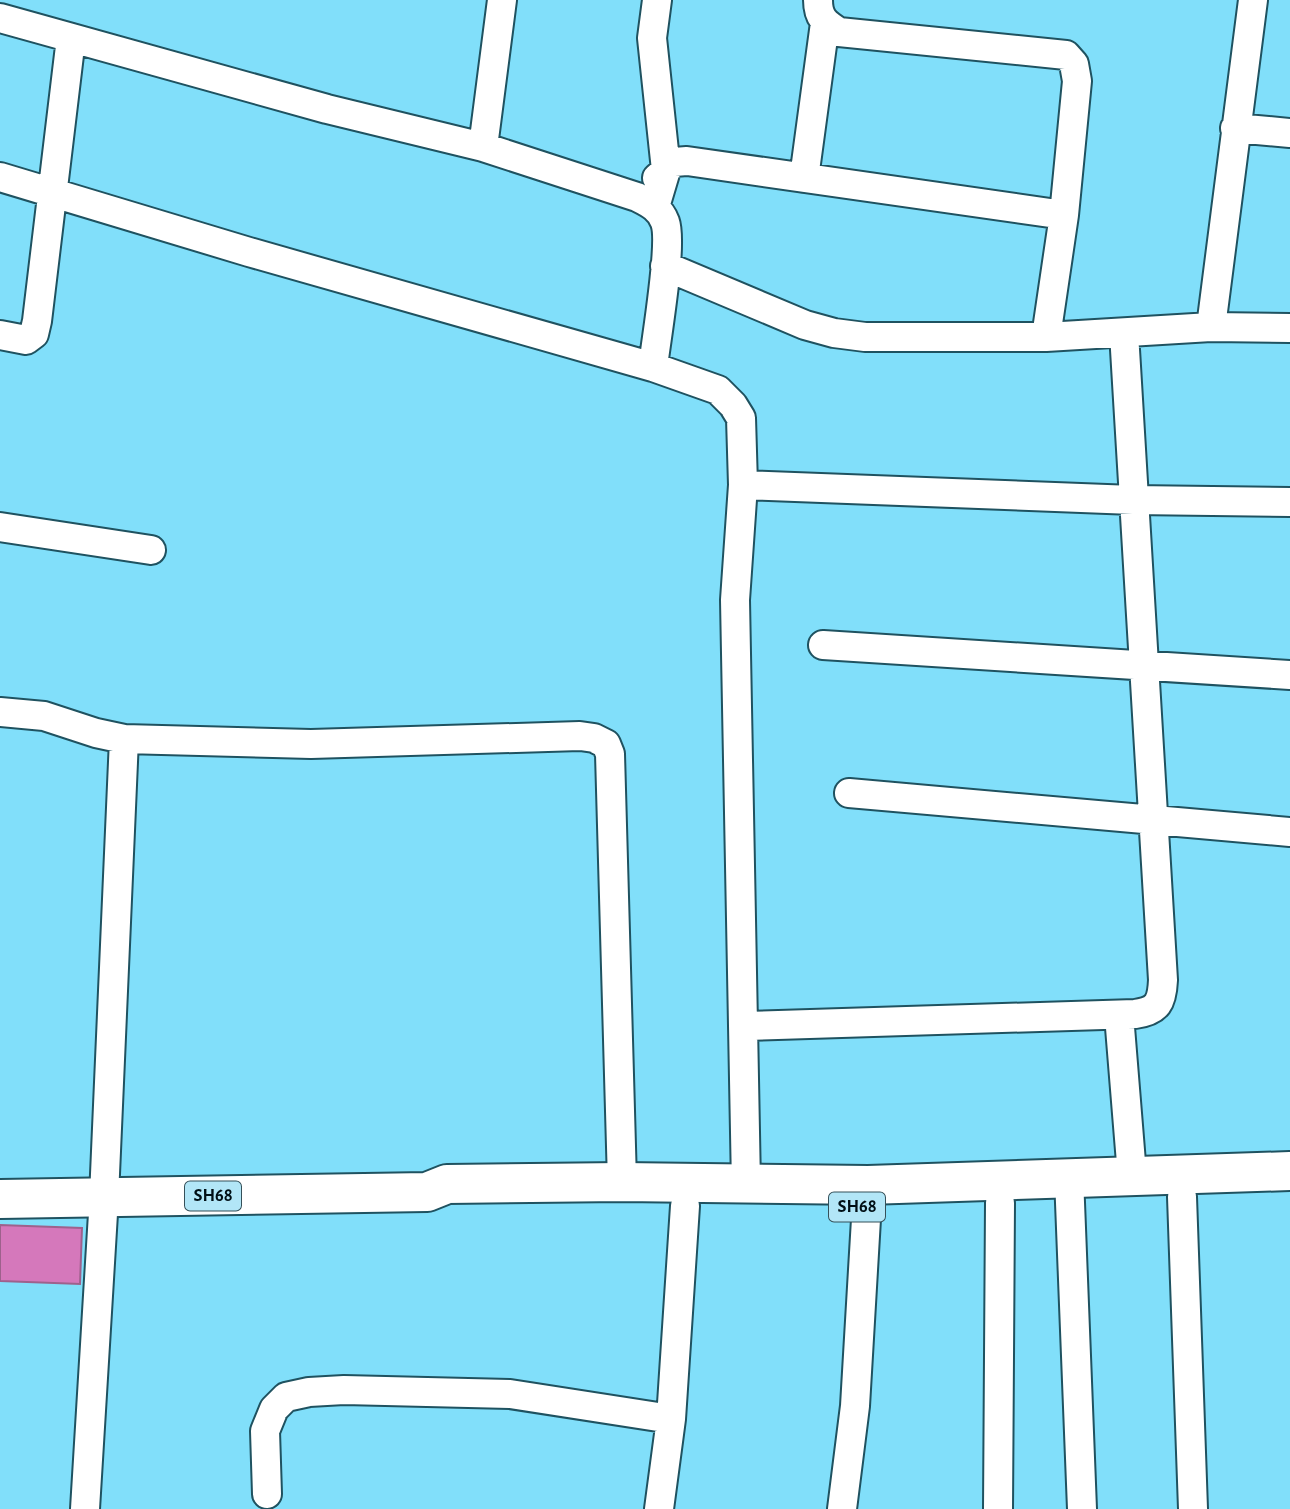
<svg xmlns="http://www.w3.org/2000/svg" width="1290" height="1509" viewBox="0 0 1290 1509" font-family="'Alegreya Sans',sans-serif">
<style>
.building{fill:#d578bb;stroke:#9e618c;stroke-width:2}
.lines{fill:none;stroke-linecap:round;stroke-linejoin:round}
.minor-casing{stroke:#1f5260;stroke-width:32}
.primary-casing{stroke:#1f5260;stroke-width:42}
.minor{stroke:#fff;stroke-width:28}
.primary{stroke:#fff;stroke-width:38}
.labels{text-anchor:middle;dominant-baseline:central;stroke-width:6;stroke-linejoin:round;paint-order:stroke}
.shield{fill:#b2e6f7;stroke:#355059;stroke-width:2}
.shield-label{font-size:18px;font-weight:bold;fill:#000f15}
</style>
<rect width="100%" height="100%" fill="#81dffa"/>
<path class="building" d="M0 1225 82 1228 80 1284 0 1281Z"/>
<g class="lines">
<g class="minor-casing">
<path id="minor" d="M657 0 652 38 666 170 657 178
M818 0C818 18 825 23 839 32L1066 55 1074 64 1077 81 1064 215
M0 18 327 109 483 147 637 197C649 203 660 208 665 222 673 244 656 339 653 367
M1235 128 1290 133
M483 147 502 0
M0 177 249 252 653 367 718 390 733 405 741 418 743 485 735 600 746 1185
M804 178 825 23
M655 207 666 170 674 162 687 161 1064 215 1046 337
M665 266 805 325 834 333 865 337H1046L1211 327 1290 328
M1211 327 1253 0
M0 335 26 340 34 334 37 321 71 38
M743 485 1133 500 1290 502
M0 527 151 550
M823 645 1290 675
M0 712 44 716 96 733 124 739 311 744 580 736 594 738 606 744 610 754 622 1182
M849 793 1290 832
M1119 1015 1132 1175
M744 1026 1135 1014C1158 1011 1162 1002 1163 980L1124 333
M1069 1177 1082 1509
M1182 1197 1193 1509
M267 1494 265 1431 274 1409 286 1397 309 1392 344 1390 510 1394 671 1419
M85 1509 104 1197 124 739
M659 1509 671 1419 685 1206
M842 1509 855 1406 868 1185
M998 1509 1000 1203"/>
</g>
<g class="primary-casing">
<path id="primary" d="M0 1199 427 1192 447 1184 622 1182 868 1185 1290 1171"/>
</g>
<use href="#minor" class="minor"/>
<use href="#primary" class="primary"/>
</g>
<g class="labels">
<g class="shield">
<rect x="185" y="1181.5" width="56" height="29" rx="5"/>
<rect x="829" y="1192.5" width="56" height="29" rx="5"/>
</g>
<g class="shield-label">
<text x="213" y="1196">SH68</text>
<text x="857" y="1207">SH68</text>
</g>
</g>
</svg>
